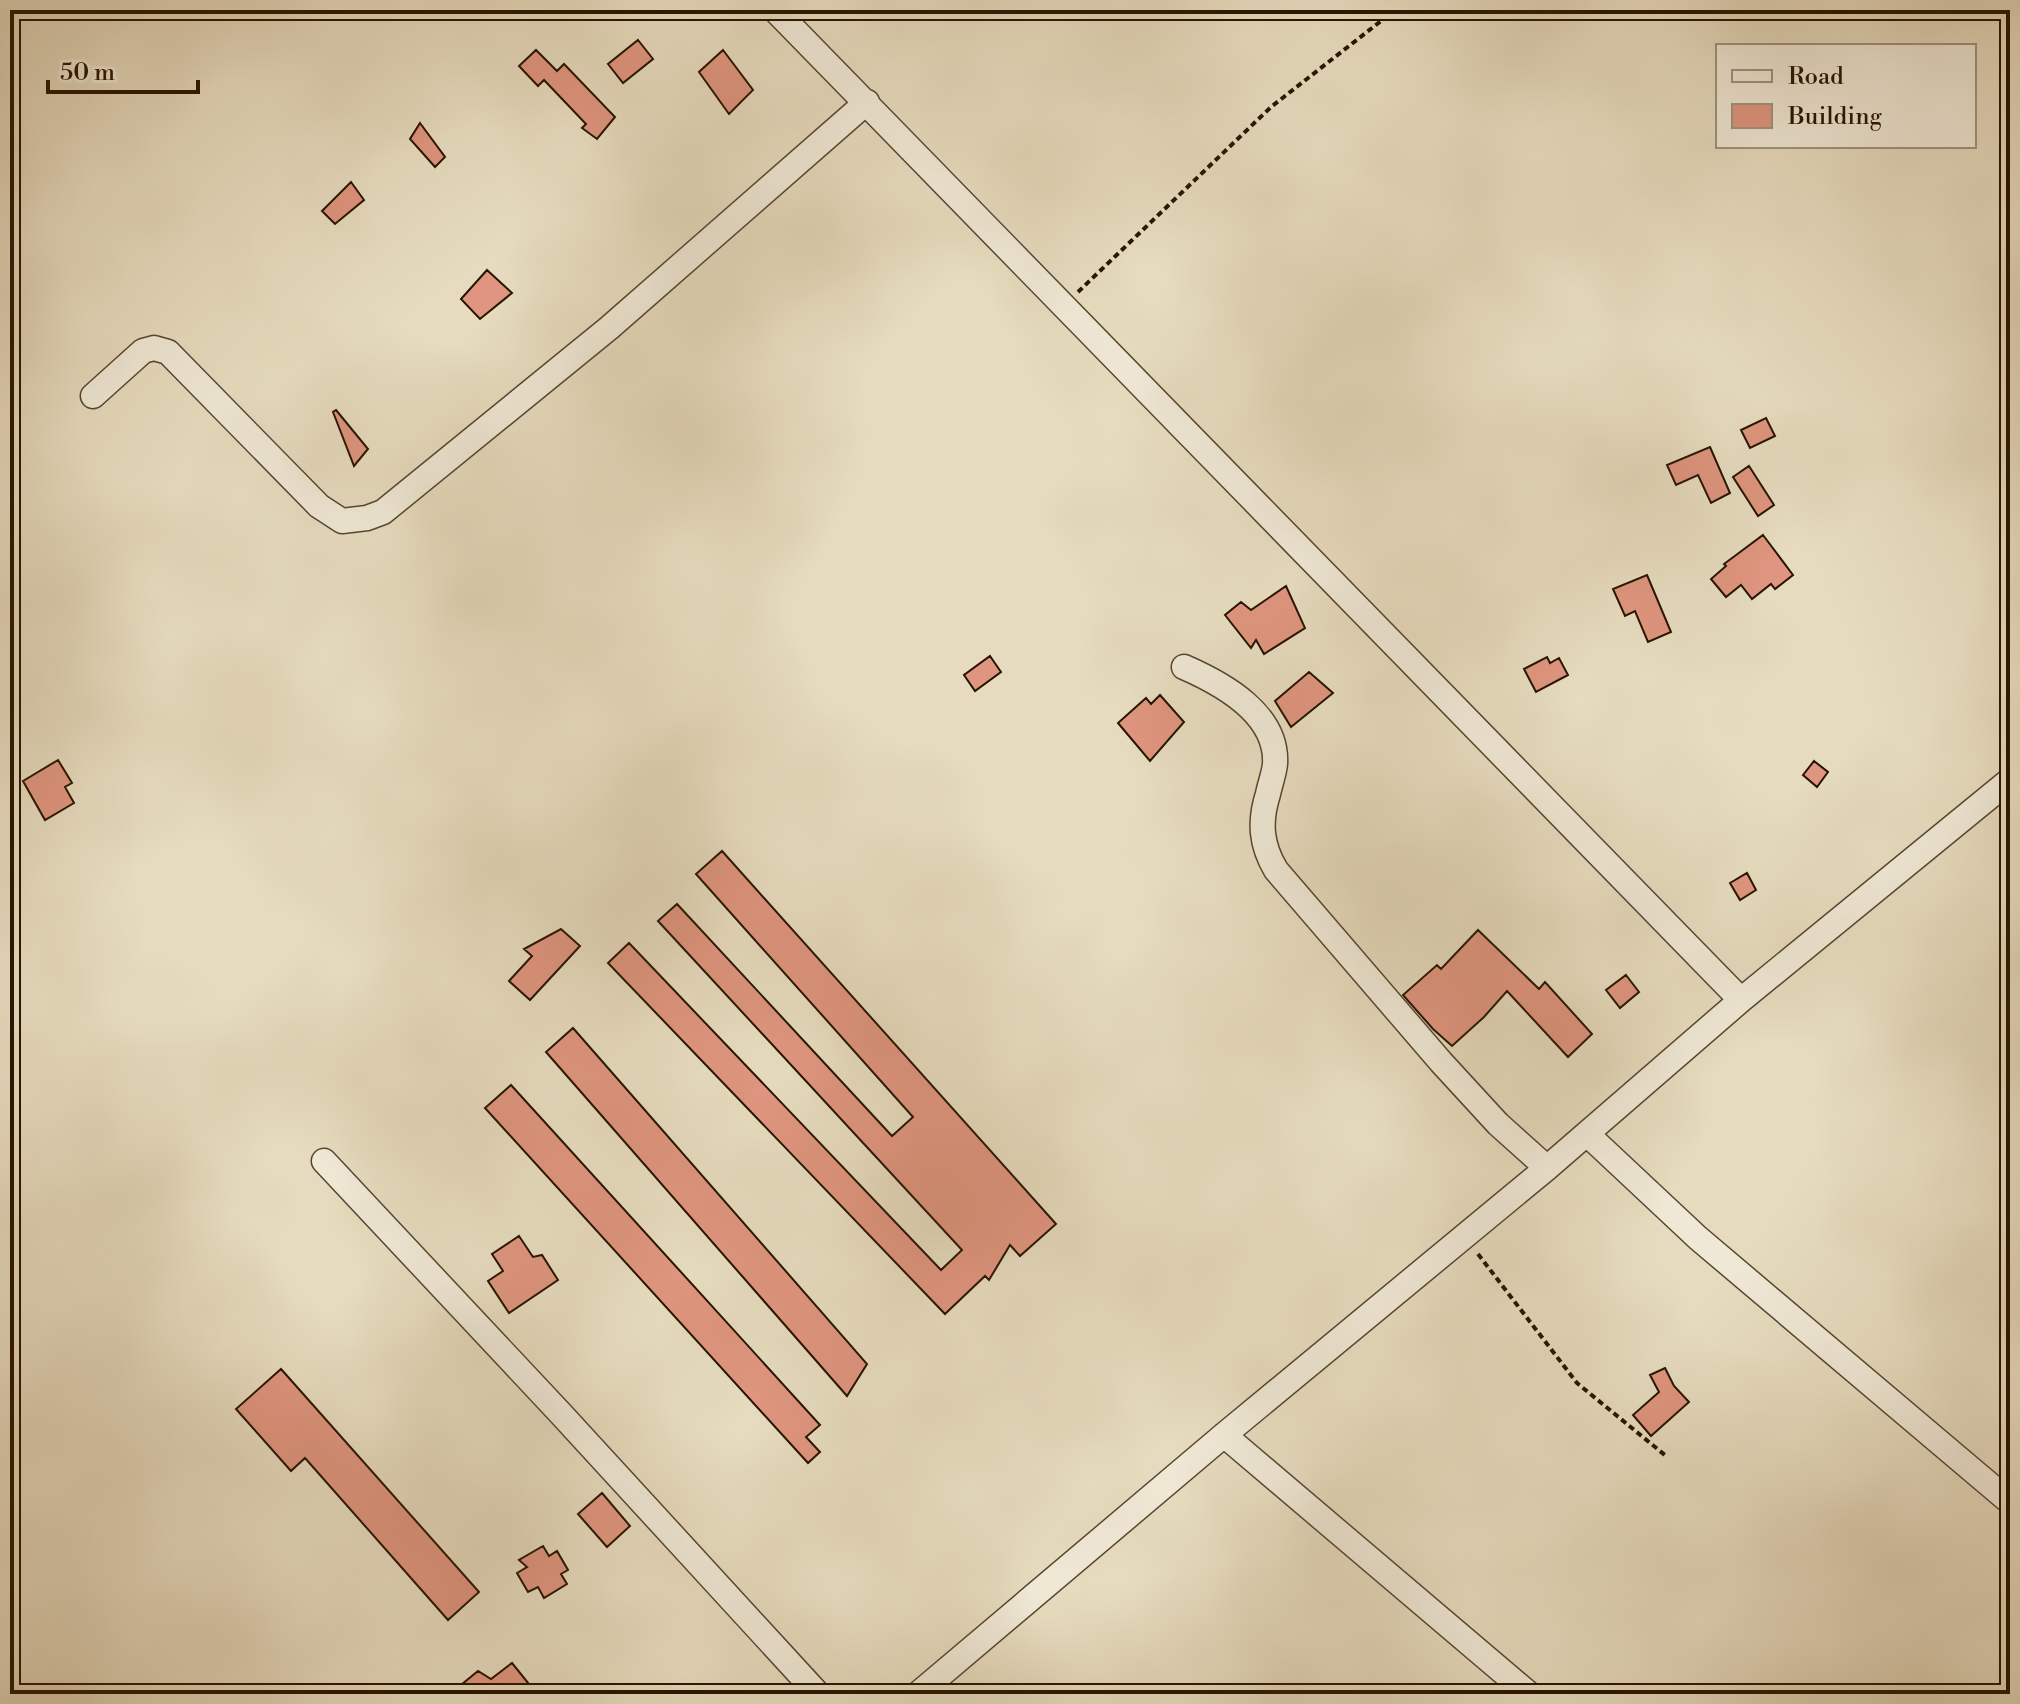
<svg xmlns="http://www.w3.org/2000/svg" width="2020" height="1704" viewBox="0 0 2020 1704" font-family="'Libre Bodoni',serif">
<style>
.building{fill:#df957f;stroke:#271400;stroke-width:2}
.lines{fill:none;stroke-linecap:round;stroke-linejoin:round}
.minor-casing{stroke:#574630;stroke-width:27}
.path{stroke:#271400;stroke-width:4;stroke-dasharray:6 4;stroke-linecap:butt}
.minor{stroke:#efe8d5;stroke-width:24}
</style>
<rect width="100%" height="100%" fill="#e6dbbe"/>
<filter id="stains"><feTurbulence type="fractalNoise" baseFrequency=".0025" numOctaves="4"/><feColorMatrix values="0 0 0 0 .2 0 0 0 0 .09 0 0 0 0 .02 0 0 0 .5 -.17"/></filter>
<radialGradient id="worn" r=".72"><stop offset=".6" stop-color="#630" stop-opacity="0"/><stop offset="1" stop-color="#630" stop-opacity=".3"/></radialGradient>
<path class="building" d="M638 40 653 59 623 83 608 64Z
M536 50 557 71 564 64 615 117 597 139 582 128 586 124 544 80 538 86 519 66Z
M723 50 753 90 729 114 699 72Z
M420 123 445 157 435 167 410 139Z
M351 182 364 200 335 224 322 211Z
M487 270 512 293 480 319 461 299Z
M336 410 368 449 354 466 333 412Z
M1766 418 1775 436 1750 448 1741 430Z
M1710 447 1730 493 1711 503 1698 475 1676 485 1667 465Z
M1749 466 1774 505 1758 516 1733 477Z
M1763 535 1793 575 1775 589 1771 584 1752 599 1741 585 1726 597 1711 579 1726 566 1724 564Z
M1647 575 1671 632 1648 642 1635 611 1625 616 1613 589Z
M1286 586 1305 628 1264 654 1256 640 1251 648 1225 615 1241 602 1251 610Z
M990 656 1001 672 975 691 964 675Z
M1547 657 1550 663 1559 658 1568 675 1536 692 1524 669Z
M1309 672 1333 693 1291 727 1275 701Z
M1160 695 1184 722 1150 761 1118 723 1146 698 1151 704Z
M58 760 72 783 65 787 74 803 45 820 23 781Z
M1814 761 1828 772 1817 787 1803 775Z
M722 851 1056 1224 1020 1256 1010 1245 989 1280 985 1276 945 1314 608 963 629 943 941 1270 962 1250 658 921 677 904 892 1136 913 1117 696 874Z
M1747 873 1756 890 1740 900 1730 883Z
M561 929 580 946 530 1000 509 981 532 956 524 949Z
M1478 930 1539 989 1545 982 1592 1034 1568 1057 1507 991 1484 1017 1452 1046 1433 1029 1403 995 1437 965 1441 969Z
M1626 975 1639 992 1620 1008 1606 990Z
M573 1028 867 1364 847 1396 546 1052Z
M511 1085 820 1425 806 1437 820 1452 808 1463 485 1108Z
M519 1236 533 1257 542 1255 558 1280 509 1313 488 1281 503 1271 492 1254Z
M1665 1368 1674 1386 1689 1402 1651 1436 1633 1415 1659 1392 1650 1375Z
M281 1369 479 1592 448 1620 305 1458 291 1471 236 1409Z
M602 1493 630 1526 607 1547 578 1514Z
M543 1546 549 1556 557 1551 568 1570 561 1574 567 1584 544 1598 538 1587 528 1592 517 1573 527 1567 519 1560Z
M512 1663 537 1694H450L478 1671 491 1679Z"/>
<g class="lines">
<g class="minor-casing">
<path id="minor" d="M775 10 1741 1000
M93 396 143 351 154 348 168 352 319 506 342 521 367 518 383 512 609 328 867 102
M1184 667C1223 684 1278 714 1275 764 1274 774 1270 784 1268 794 1259 822 1261 845 1276 870L1441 1062 1498 1124 1547 1168
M1587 1134 1698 1238 2010 1502
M324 1161 562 1415 818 1694
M1224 1435 1529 1694
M918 1694 1224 1435 1547 1168 1741 1000 2010 780"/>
</g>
<path class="path" d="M1078 292 1271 107 1395 10
M1478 1254 1577 1383 1666 1456"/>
<use href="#minor" class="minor"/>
</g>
<rect width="2020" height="1704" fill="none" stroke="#e6dbbe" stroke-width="40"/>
<rect x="12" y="12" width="1996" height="1680" fill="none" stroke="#271400" stroke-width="4"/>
<rect x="20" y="20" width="1980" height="1664" fill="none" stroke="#271400" stroke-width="2"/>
<rect x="1716" y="44" width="260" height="104" fill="#efe8d5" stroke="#9f9380" stroke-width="2"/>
<rect x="1732" y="70" width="40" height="12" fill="#efe8d5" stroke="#9f9380" stroke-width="2"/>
<text x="1788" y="84" font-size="24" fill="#271400">Road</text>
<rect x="1732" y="104" width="40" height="24" fill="#df957f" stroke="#9f9380" stroke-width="2"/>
<text x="1788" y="124" font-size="24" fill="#271400">Building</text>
<path d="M48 80v12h150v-12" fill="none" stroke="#271400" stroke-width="4"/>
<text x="60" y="80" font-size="24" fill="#271400" stroke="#efe8d5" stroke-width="6" paint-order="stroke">50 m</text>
<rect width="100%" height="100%" filter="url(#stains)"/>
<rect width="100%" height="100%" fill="url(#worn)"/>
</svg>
